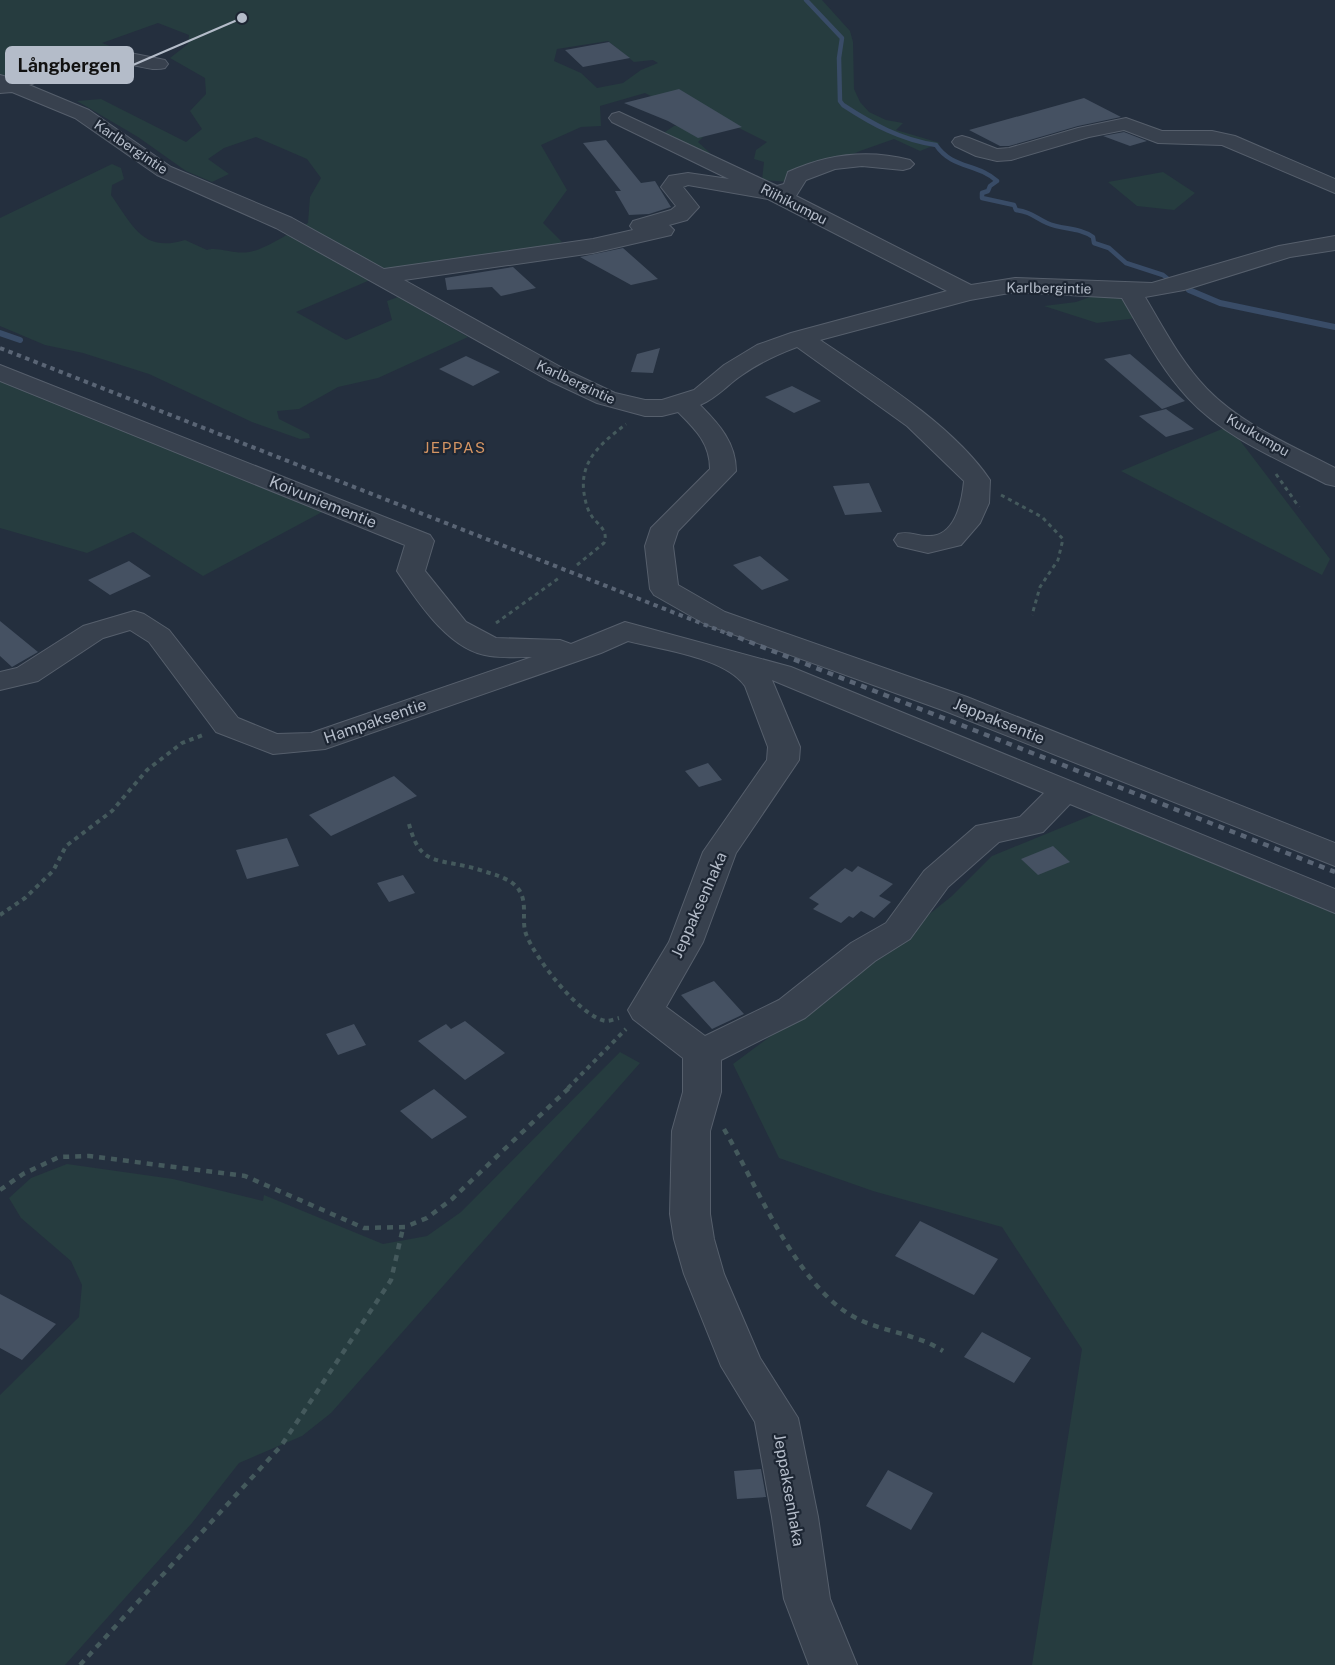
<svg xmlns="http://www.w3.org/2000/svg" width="1335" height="1665" viewBox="0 0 1335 1665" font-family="'Public Sans',sans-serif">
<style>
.green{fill:#263c3f;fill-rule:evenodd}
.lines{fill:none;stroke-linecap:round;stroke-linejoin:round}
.stream-far1{stroke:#394c67;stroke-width:4.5}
.stream{stroke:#394c67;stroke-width:6}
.building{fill:#455162}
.minor-casing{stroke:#565f6c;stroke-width:2}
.path-far2{stroke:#44595c;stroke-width:3;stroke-dasharray:4 4;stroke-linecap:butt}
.path-far1{stroke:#44595c;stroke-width:4;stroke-dasharray:4.5 4.5;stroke-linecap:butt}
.path{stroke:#44595c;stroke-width:4.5;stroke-dasharray:6 6;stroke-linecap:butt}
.minor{fill:#38414e;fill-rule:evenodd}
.rail-far1{stroke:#5a6575;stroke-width:4;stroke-dasharray:4.5 4.5;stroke-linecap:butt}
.rail{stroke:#5a6575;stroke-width:4.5;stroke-dasharray:6 6;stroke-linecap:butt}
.labels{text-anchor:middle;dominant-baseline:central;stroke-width:4.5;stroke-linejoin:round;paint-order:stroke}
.far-street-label{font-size:14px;fill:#b4bcc9;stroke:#1d2633}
.far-neighbourhood-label{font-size:15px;letter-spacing:1.5px;fill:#d59563;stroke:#1d2633}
.street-label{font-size:16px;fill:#b4bcc9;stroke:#1d2633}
.leader{fill:none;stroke:#b4bcc9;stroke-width:2}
.callout-dot{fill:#b4bcc9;stroke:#1d2633;stroke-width:2}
.callout{fill:#b4bcc9;stroke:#b4bcc9;stroke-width:2}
.callout-label{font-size:18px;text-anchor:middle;font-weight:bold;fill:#111}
</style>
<rect width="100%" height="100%" fill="#242f3e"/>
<path class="green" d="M0 0H822L850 31 853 42 854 89 860 102 869 112 886 120 903 123 896 130 940 143 920 151 894 139 860 151 790 182 762 180 764 162 754 159 756 150 767 142 731 124 707 133 698 142 710 153 704 155 667 138 665 132 674 126 690 125 667 104 645 93 600 106 601 126 581 127 541 145 567 190 543 223 562 242 538 252 387 274 303 226 308 223 310 197 321 178 307 159 256 137 224 148 208 159 229 174 212 182 186 171 138 137 77 101 101 99 186 142 202 129 190 111 206 94 205 78 170 58 188 44 189 35 158 23 102 43 138 57 113 68H101L84 61 20 81 0 74ZM608 41 634 62 653 60 658 63 641 70 623 83 597 88 581 73 554 61 557 49Z
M112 164 121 168 124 179 112 185 111 195C133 226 143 253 185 240L207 250C217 246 235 255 249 252 262 250 277 240 289 234L370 280 296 312 346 340 392 320 387 301 398 297 468 337 378 378 338 387 299 409 277 411 279 419 309 434 310 438 300 439 252 422 149 374 83 353 45 345 0 326V218Z
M1163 172 1195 193 1174 210 1137 206 1108 182Z
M1093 296H1121L1137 318 1097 323 1044 306 1076 302Z
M0 379 324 511 203 576 133 532 87 553 0 528Z
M1229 426 1330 559 1322 575 1121 471Z
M1102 811 1335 909V1665H1032L1082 1349 1002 1227 873 1191 779 1158 733 1064 848 979 952 896 992 856Z
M620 1052 640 1063 331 1413 302 1436 239 1463 192 1523 65 1665H0V1395L79 1317 82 1285 71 1261 21 1218 9 1198 31 1178 67 1164 173 1179 263 1201 264 1195 383 1244 427 1236 461 1212Z"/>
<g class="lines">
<path class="stream-far1" d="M806 0 842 38 839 58 840 101 843 105C872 124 901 140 936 145 952 169 977 163 997 181L990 186 988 191 982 193V198L1014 205 1016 210C1031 212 1034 217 1047 223 1062 230 1079 227 1093 237L1094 243 1109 248 1126 263 1163 275 1168 279"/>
<path class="stream" d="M1189 290 1220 303 1335 327
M0 333 20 340"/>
</g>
<path class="building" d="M609 42 630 58 583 67 565 50Z
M679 89 742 127 698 138 668 121 624 103Z
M1084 98 1121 117 1078 126 1009 146H1000L969 130Z
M1124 132 1147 141 1130 146 1103 136Z
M606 140 641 183 655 181 671 207 649 214 629 215 615 191H621L583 143Z
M623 248 658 279 631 285 580 257Z
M513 267 536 288 501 296 492 287 447 290 445 278Z
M660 348 653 373 631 372 637 354Z
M1130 354 1185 401 1162 409 1104 359Z
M466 356 500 372 473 386 439 369Z
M792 386 821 401 794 413 765 397Z
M1166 409 1194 429 1166 437 1139 416Z
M869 483 882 512 845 515 833 486Z
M760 556 789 580 762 590 733 565Z
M129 561 151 576 110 595 88 580Z
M0 621 38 652 12 667 0 656Z
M708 763 722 780 699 787 685 771Z
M394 776 417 796 331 836 309 815Z
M287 838 299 866 247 879 236 850Z
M1053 846 1070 862 1038 875 1021 859Z
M858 866 893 884 879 896 891 902 874 918 861 911 853 918 849 916 841 923 813 909 819 904 809 898 845 868 852 872Z
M403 875 415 893 389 902 377 883Z
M714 981 744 1014 712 1029 681 995Z
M465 1021 505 1053 465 1080 418 1041 446 1024 451 1029Z
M354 1024 366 1045 338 1055 326 1034Z
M434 1089 467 1117 432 1139 400 1111Z
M920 1221 998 1259 974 1295 895 1256Z
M0 1294 56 1324 22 1360 0 1348Z
M982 1332 1031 1358 1014 1383 964 1357Z
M761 1469 766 1497 737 1499 734 1471Z
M888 1470 933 1493 911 1530 866 1506Z"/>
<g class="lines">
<g class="minor-casing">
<path id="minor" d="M106 53H130L165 60 168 64 165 68C151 72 137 64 122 64 90 63 59 74 29 85L89 110 171 167 292 218 384 269 593 239 633 230 630 226 633 221 671 210 676 206 661 187 669 176 688 173 729 179 612 122 609 118 612 114 619 112 777 186 784 184 788 172C827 154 868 149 910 160L914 164 910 168 903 170 862 166 835 169 806 180 796 196 971 285 1015 278 1152 283 1279 246 1335 236V250L1290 257 1184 290 1145 297C1164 329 1181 362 1207 389 1242 425 1291 445 1335 468V486L1326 484C1278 459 1225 438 1188 398 1161 369 1142 332 1122 298L1015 292 970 300 820 340C875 377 953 425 990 480L989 503 980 523 961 545 928 553 898 546 894 540 898 534C910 531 916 536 927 536 955 538 962 502 964 481L907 426 797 347C778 354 759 363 742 375 727 385 717 398 700 405 719 424 736 443 736 471L678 531 673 546 678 585 725 612 967 697 1335 843V866L945 711 705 624 654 595 650 589 645 546 651 528 710 469C710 443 695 429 678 412L662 416H645L597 403 548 380 276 228 157 175 75 118 12 92 0 93V75L11 78 55 63ZM688 185 768 199 947 291 791 333 757 345 724 365 694 390 662 400H645L615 393 566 370 404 280 593 253 671 235 674 230 669 225 687 220 699 207 683 187Z
M1126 118 1162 131H1212L1235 136 1335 179V193L1222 145 1158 143 1124 130 1089 137 1011 160 997 161 976 156 955 146 952 142 955 138 962 136 969 138 997 149 1009 148 1078 128Z
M0 365 430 535 434 541 425 571 466 622 496 638 560 640 571 644 625 622 791 667 1335 889V913L1070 804 1043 832 999 842 948 887 910 939 875 961 805 1018 721 1060V1092L710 1131V1214L714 1239 724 1274 760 1358 798 1418 818 1517 830 1599 857 1665H809L784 1599 772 1517 755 1422 721 1366 684 1274 674 1239 670 1214 672 1131 683 1092V1058L633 1019 628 1010 669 942 703 852 767 760 768 747 745 686C724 657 662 650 628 641L601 653 325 749 273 754 216 732 149 642 130 630 103 638 38 681 0 690V672L17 668 83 626 134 611 144 614 169 630 238 718 277 734 311 733 532 657C519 657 504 658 490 656 449 651 418 602 397 571L405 545 0 381ZM772 680 1044 793 1020 817 976 826 924 871 886 923 851 943 779 1000 705 1036 666 1007 703 942 736 853 799 760 800 747Z"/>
</g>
<path class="path-far2" d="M1276 474 1299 507
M1001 495 1042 517 1063 539 1058 560 1040 587 1032 615
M577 565 604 543C609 529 597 525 591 515 587 509 585 500 584 493 579 460 603 442 626 424
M496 623 559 578"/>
<path class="path-far1" d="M409 824C419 862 432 859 465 866 475 868 486 872 496 875 504 878 514 882 519 890 528 903 521 920 526 934 535 958 580 1017 606 1021 610 1021 615 1019 619 1018
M0 915 25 898 53 871 66 846 112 811 147 770 182 743 203 735
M568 1088 626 1029"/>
<path class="path" d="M724 1129C756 1184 795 1281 849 1314 878 1332 914 1332 943 1351
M0 1190 23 1174 59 1157 89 1156 245 1176 364 1228 405 1227 427 1218 452 1199 570 1087
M80 1665 281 1446 391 1280 403 1228"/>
<use href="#minor" class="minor"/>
<path class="rail-far1" d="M0 348 731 635"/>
<path class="rail" d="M727 633 1335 872"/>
</g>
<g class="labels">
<g class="far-street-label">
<text transform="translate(131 147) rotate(34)">Karlbergintie</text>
<text transform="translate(794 204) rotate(27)">Riihikumpu</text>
<text transform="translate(1049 288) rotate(1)">Karlbergintie</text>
<text transform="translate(576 382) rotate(25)">Karlbergintie</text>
<text transform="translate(1258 435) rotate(30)">Kuukumpu</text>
</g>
<g class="far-neighbourhood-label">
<text x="455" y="447">JEPPAS</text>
</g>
<g class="street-label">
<text transform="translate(323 502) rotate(22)">Koivuniementie</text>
<text transform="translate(375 721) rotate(-19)">Hampaksentie</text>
<text transform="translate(999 721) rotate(22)">Jeppaksentie</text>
<text transform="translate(699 905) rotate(-66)">Jeppaksenhaka</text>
<text transform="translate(789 1490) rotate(80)">Jeppaksenhaka</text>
</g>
</g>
<path class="leader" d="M242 18L133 65"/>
<circle class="callout-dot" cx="242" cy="18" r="6"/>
<rect class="callout" x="6" y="47" width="127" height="36" rx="6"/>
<g class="callout-label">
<text x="69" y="72">Långbergen</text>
</g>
</svg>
